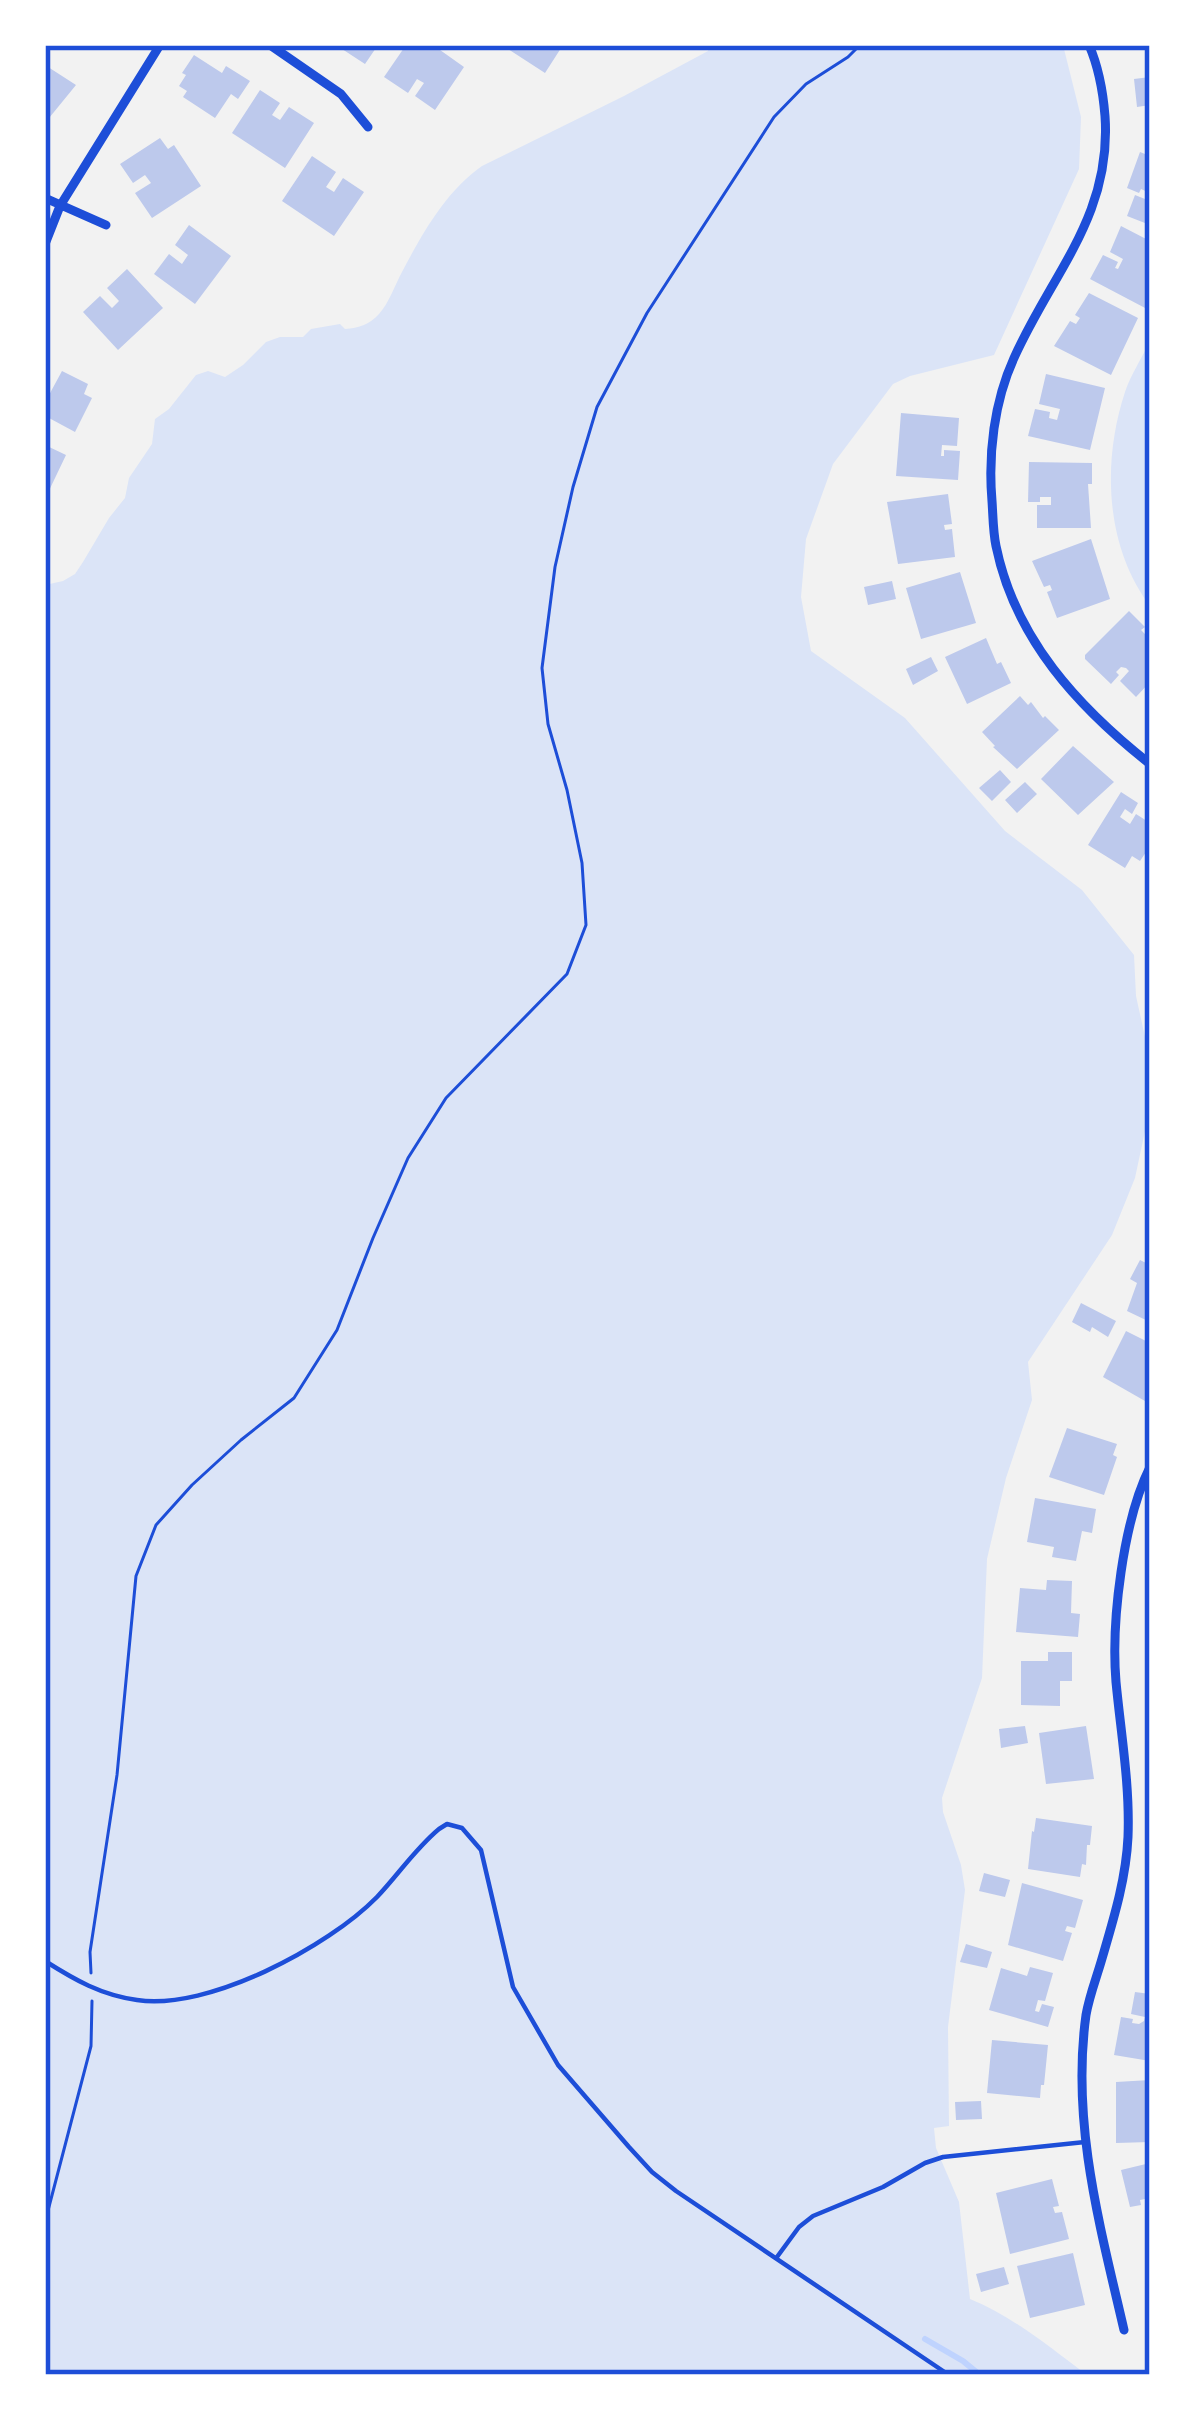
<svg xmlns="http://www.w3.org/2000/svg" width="1195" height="2420" viewBox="0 0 1195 2420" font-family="'Open Sans',sans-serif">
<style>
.green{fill:#dbe4f7}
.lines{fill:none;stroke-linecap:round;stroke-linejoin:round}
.stream{stroke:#bfd3fe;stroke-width:6}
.building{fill:#bdc9ec}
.path{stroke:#1d4ed8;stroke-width:3}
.service{stroke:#1d4ed8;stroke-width:4.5}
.minor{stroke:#1d4ed8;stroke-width:9}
.neatline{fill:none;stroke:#1d4ed8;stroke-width:4.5}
</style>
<rect width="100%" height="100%" fill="#f2f2f2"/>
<path class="green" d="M709 45H1063L1081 117 1079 169 994 355 910 376 893 384 833 464 806 539 801 597 811 651 905 718 1005 831 1082 890 1134 955 1136 996 1149 1055 1148 1117 1135 1178 1112 1235 1028 1362 1032 1400 1006 1478 987 1559 982 1678 942 1798 943 1812 961 1865 965 1890 948 2027 949 2126 934 2128 936 2148 959 2202 970 2299C1014 2317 1049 2347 1087 2375H45V585L63 581 75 574 83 562 109 518 125 498 129 478 152 444 155 419 169 409 196 375 208 371 225 377 243 365 266 342 280 337H303L311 329 340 324 345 329C359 328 370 324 379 314 389 303 395 285 402 272 422 234 446 191 482 166L624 96 708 51Z
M1150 341V606C1105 546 1102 462 1125 392 1131 374 1142 358 1150 341Z"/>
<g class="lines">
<path class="stream" d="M925 2339 963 2361 980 2375"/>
</g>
<path class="building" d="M345 45H378L365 64 342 49Z
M406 45H433L464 67 435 110 415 96 424 83 417 79 408 93 384 77Z
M502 45H563L545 73Z
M194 55 222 73 226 66 250 81 238 99 231 94 215 118 183 97 187 91 179 86 186 75 182 73Z
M45 65 76 85 45 123Z
M1150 77V105L1137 107 1134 79Z
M260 90 280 103 272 115 280 120 289 107 314 123 285 168 232 133Z
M160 138 168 149 174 145 201 186 152 218 135 193 151 183 145 175 133 183 120 164Z
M1140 152 1150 156V193L1141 189 1139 193 1127 188Z
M312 156 336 172 326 187 334 192 343 178 364 192 334 236 282 201Z
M1135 195 1150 201V225L1127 216Z
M189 225 231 256 195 304 154 274 169 254 182 264 188 255 175 245Z
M1121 226 1150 241V303L1147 309 1090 279 1103 255 1118 262 1115 268 1118 269 1123 259 1110 252Z
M127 269 163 308 118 350 83 312 100 296 112 308 119 301 107 288Z
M1089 293 1138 318 1111 375 1054 346 1070 321 1076 324 1080 318 1075 315Z
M62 371 88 384 84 394 92 398 75 432 49 418 45 426V392L49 395Z
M1046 374 1105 388 1090 450 1028 436 1035 409 1050 412 1049 418 1057 420 1060 409 1039 404Z
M901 413 959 418 957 446 942 445 941 456H944V450L960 451 958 480 896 476Z
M45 445 66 455 45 499Z
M1029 462 1092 463V484H1088L1091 528H1037V505H1051V497H1040V502H1028Z
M948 494 952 524 944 525 945 530 952 529 955 557 898 564 887 502Z
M1091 539 1110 599 1057 618 1047 592 1052 590 1050 585 1044 587 1032 561Z
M960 572 976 623 921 639 906 588Z
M892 581 896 599 868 605 864 587Z
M1129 611 1145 627 1141 630 1150 639V682L1136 697 1120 681 1129 671 1126 668 1121 667 1116 672 1119 675 1111 684 1085 659V655Z
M986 638 997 664 1001 662 1011 683 967 704 945 657Z
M931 657 938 671 913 685 906 669Z
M1020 696 1028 705 1031 702 1043 718 1045 716 1059 730 1017 769 993 747 995 746 982 732Z
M1073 746 1114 782 1078 815 1041 779Z
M1000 770 1011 782 992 801 979 788Z
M1025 782 1037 794 1017 813 1005 800Z
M1121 792 1138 803 1132 814 1125 809 1120 817 1130 824 1136 814 1150 823V846L1140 861 1132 856 1125 868 1088 845Z
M1140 1260 1150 1265V1322L1127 1311 1137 1283 1130 1279Z
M1081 1303 1116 1321 1108 1337 1092 1327 1090 1332 1072 1322Z
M1126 1331 1150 1343V1391L1145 1401 1103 1377Z
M1067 1428 1117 1444 1113 1455 1117 1457 1104 1495 1049 1477Z
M1035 1498 1096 1509 1092 1533 1082 1531 1076 1561 1052 1557 1054 1547 1027 1542Z
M1047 1580 1072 1581 1071 1613 1080 1614 1078 1637 1016 1632 1020 1588 1046 1590Z
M1048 1652H1072V1681H1060V1706L1021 1705V1661H1048Z
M1025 1726 1028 1743 1001 1748 999 1729Z
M1086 1726 1094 1779 1046 1784 1039 1733Z
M1036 1818 1092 1826 1090 1845H1087L1086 1865 1082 1864 1080 1877 1028 1869 1032 1831 1034 1832Z
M984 1873 1010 1880 1005 1897 979 1891Z
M1022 1883 1083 1900 1075 1928 1067 1926 1065 1931 1072 1933 1063 1961 1008 1945Z
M966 1944 992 1952 987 1968 960 1962Z
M1030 1967 1053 1973 1045 2001 1038 2000 1035 2011 1039 2012 1042 2004 1054 2007 1048 2027 989 2010 1001 1968 1027 1976Z
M1135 1992 1150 1994V2061L1114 2055 1121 2017 1133 2019 1132 2023 1139 2024 1144 2021 1145 2017 1131 2014Z
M992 2040 1048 2045 1044 2085H1041L1040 2098 987 2093Z
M1150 2080V2142L1116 2143V2082Z
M981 2101 982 2119 956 2120 955 2102Z
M1150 2163V2198L1140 2200 1141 2205 1130 2207 1121 2170Z
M1052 2179 1059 2206 1053 2207 1055 2213 1062 2212 1069 2239 1010 2254 996 2193Z
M1073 2253 1085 2305 1030 2318 1017 2266Z
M1004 2267 1009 2284 981 2292 976 2274Z"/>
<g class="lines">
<path class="path" d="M91 1973 90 1952 117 1775 136 1576 156 1525 192 1485 241 1440 294 1398 337 1330 373 1238 408 1158 446 1098 567 974 586 925 582 863 567 790 548 724 542 668 555 567 573 487 597 407 647 313 774 117 806 84 848 57 860 45
M45 2222 91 2046 92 2001"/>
<path class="service" d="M45 1961C75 1980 101 1995 137 2000 208 2011 328 1947 377 1897 398 1875 415 1849 439 1829L447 1824 462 1828 481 1850 513 1987 558 2065 629 2147 652 2172 676 2191 949 2375
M777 2257 799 2227 813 2216 883 2187 925 2163 943 2157 1085 2142"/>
<path class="minor" d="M270 45 341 94 368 127
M1089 45C1099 68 1103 91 1105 116 1112 216 1052 273 1014 358 994 402 988 454 992 501 993 515 993 532 996 546 1015 639 1078 707 1150 764
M45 198 106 225
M45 244 60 206 160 45
M1124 2330C1100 2226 1071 2123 1086 2015 1089 1997 1096 1979 1101 1962 1113 1921 1126 1880 1128 1837 1130 1785 1121 1734 1116 1682 1111 1622 1123 1521 1150 1467"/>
</g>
<rect width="1195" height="2420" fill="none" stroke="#ffffff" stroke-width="96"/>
<rect x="48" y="48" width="1099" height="2324" class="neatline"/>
</svg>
